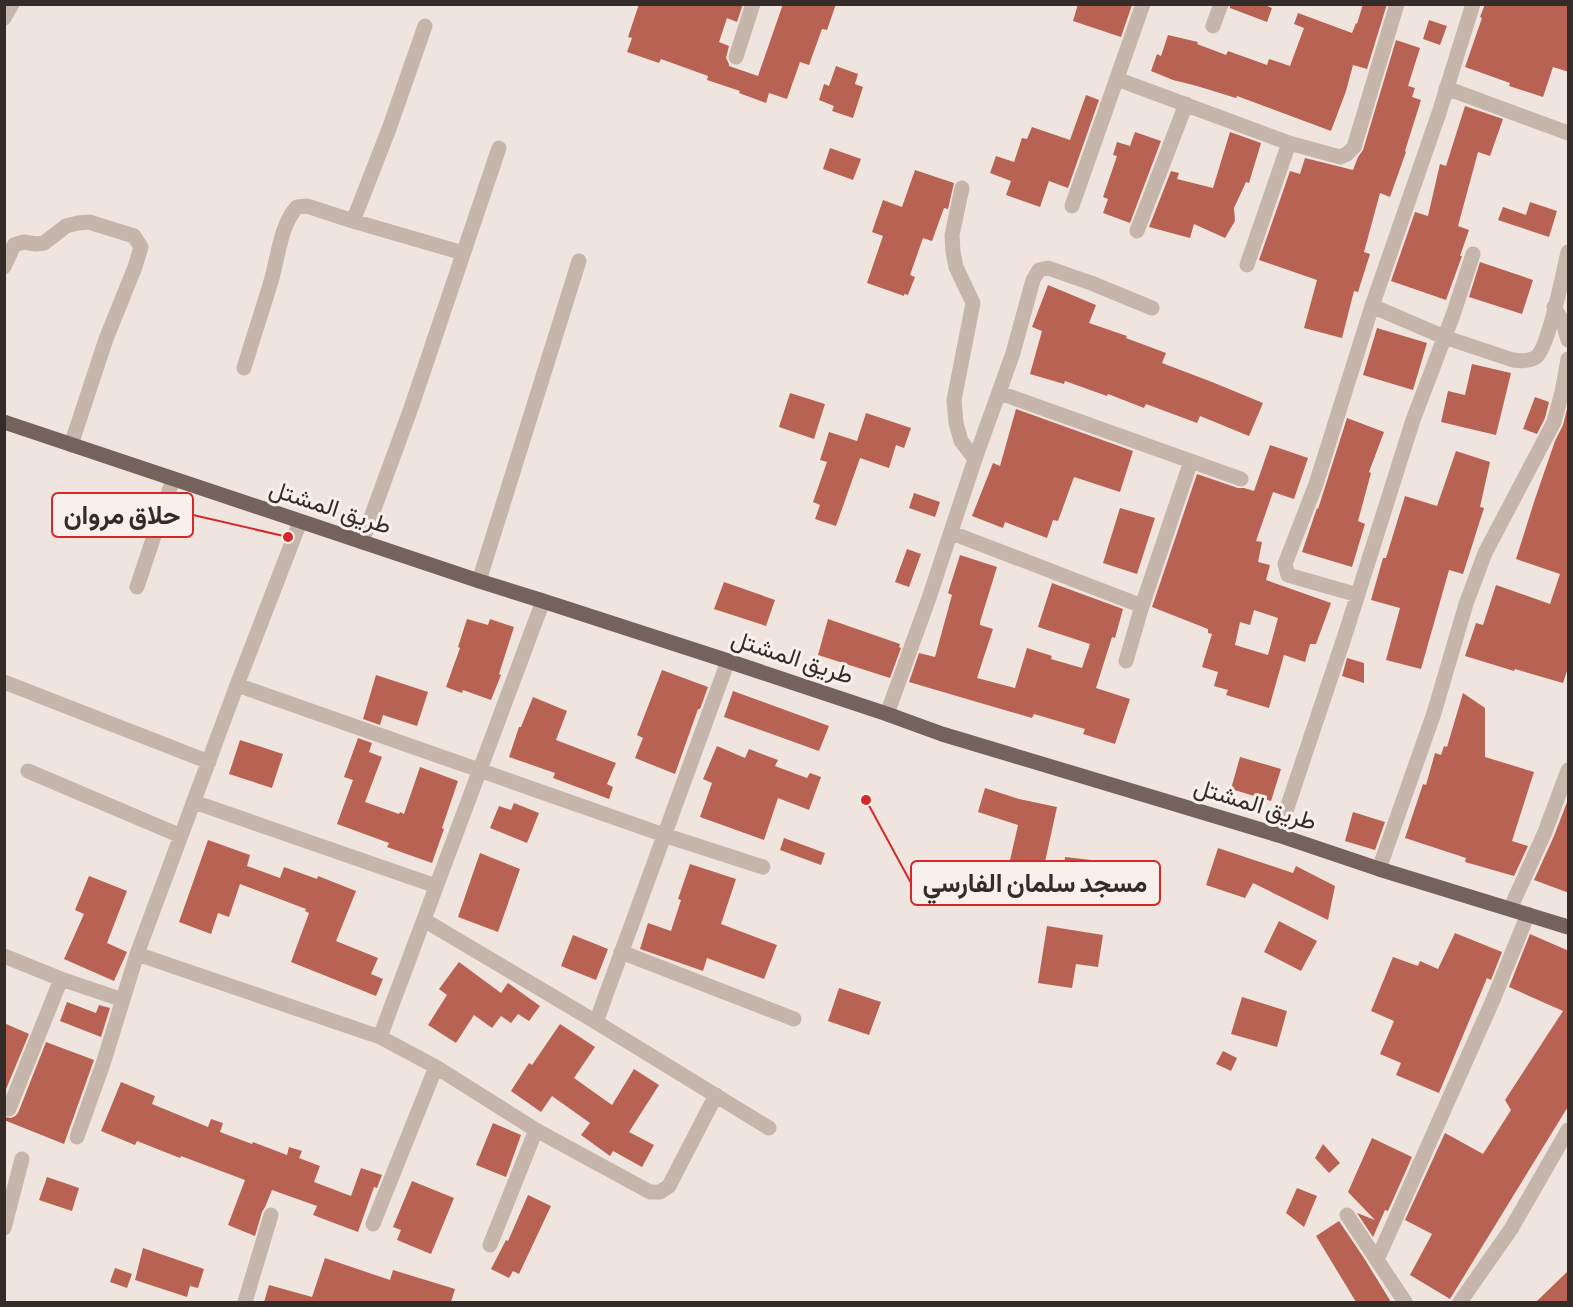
<svg xmlns="http://www.w3.org/2000/svg" width="1573" height="1307" viewBox="0 0 1573 1307" font-family="'Alegreya Sans',Vazirmatn,sans-serif">
<style>
.building{fill:#b86253;fill-rule:evenodd}
.lines{fill:none;stroke-linecap:round;stroke-linejoin:round}
.minor{stroke:#c6b5ab;stroke-width:15}
.major{stroke:#75625c;stroke-width:15}
.labels{text-anchor:middle;dominant-baseline:central;stroke-width:6;stroke-linejoin:round;paint-order:stroke}
.street-label{font-size:24px;fill:#352c29;stroke:#f8f0ea}
.leader{fill:none;stroke:#d62828;stroke-width:2}
.callout-dot{fill:#d62828;stroke:#f8f0ea;stroke-width:2}
.callout{fill:#f8f0ea;stroke:#d62828;stroke-width:2}
.callout-label{font-size:26px;text-anchor:middle;font-weight:bold;fill:#352c29}
</style>
<rect width="100%" height="100%" fill="#f0e5de"/>
<path class="building" d="M639 4H743L737 22 727 18 719 42 729 46 726 58 729 64V66L758 76 783 4H836L827 30 822 29 809 65 800 62 787 99 769 93 766 103 739 93 740 91 707 80 708 76 661 59 659 63 627 52 632 38 628 37Z
M1078 4H1130L1132 5 1121 37 1073 21Z
M1230 4H1262L1272 8 1267 22 1230 8Z
M1363 4H1387L1367 69 1353 65 1346 91 1331 131 1237 96 1236 98 1197 86 1173 80 1151 71 1157 54 1161 56 1168 35 1198 42 1197 44 1226 55 1228 51 1267 65 1269 59 1290 66 1304 28 1294 24 1298 13 1352 33 1356 23 1357 24Z
M1485 4H1569V72L1553 67 1543 97 1509 86 1510 83 1465 67 1482 18 1480 17Z
M1429 20 1447 26 1440 45 1423 39Z
M1396 40 1420 48 1408 86 1415 88 1412 97 1421 100 1405 151 1406 152 1390 197 1380 193 1364 252 1370 254 1358 292 1354 291 1342 338 1304 328 1317 280 1259 260 1290 171 1300 174 1305 158 1353 170 1358 157 1363 150Z
M836 66 858 74 855 84 863 87 853 118 832 111 834 106 819 100 824 84 829 86Z
M1086 95 1099 100 1068 188 1049 181 1040 207 1006 195 1011 181 990 173 996 156 1014 162 1022 138 1027 139 1032 127 1070 140Z
M1465 106 1503 119 1490 156 1478 152 1458 226 1469 230 1460 256H1462L1446 300 1391 281 1415 212 1428 216 1440 164 1446 166Z
M1135 132 1161 141 1130 223 1103 213 1108 199 1103 197 1117 156 1113 155 1117 142 1130 146Z
M1230 132 1261 143 1249 183 1246 182 1234 208 1235 221 1225 238 1194 224 1190 238 1149 227 1171 171 1179 173 1177 179 1213 188Z
M830 148 861 159 853 180 823 169Z
M915 170 954 183 948 209 944 208 932 241 923 238 910 275 915 277 908 295 904 294V296L867 283 883 236 872 232 883 200 902 207Z
M1530 202 1557 211 1549 237 1498 220 1503 207 1526 215Z
M1480 262 1533 280 1522 314 1469 297Z
M1048 285 1096 305 1089 323 1127 336 1126 338 1166 353 1162 363 1212 382 1263 403 1249 436 1200 416 1197 423 1146 404 1144 408 1108 394 1107 396 1065 381 1064 384 1030 374 1042 331 1032 327Z
M1377 328 1427 343 1413 390 1363 375Z
M1472 364 1511 373 1496 435 1441 422 1448 391 1465 395Z
M790 393 825 404 814 439 779 427Z
M1535 397 1549 402 1545 418 1537 434 1523 429Z
M1016 409 1133 451 1120 492 1074 477 1058 521 1053 520 1047 538 1005 522 1003 528 972 516 993 463 1000 466Z
M1567 409 1569 665 1563 683 1515 669 1514 671 1465 656 1476 623 1483 625 1496 585 1550 604 1560 574 1516 559 1535 499 1555 441 1563 425Z
M866 413 911 428 904 448 896 445 889 468 860 458 836 526 815 519 820 505 813 502 827 462 820 460 829 432 857 441Z
M1347 418 1384 432 1369 472 1371 473 1358 521 1365 524 1352 567 1302 552 1317 508 1318 509Z
M1270 445 1308 458 1294 499 1273 492 1256 541 1262 542 1258 562 1270 565 1266 580 1331 603 1316 644H1310L1305 662 1284 655 1269 708 1226 695 1228 690 1214 686 1218 672 1202 667 1212 634 1208 633V629L1152 607 1197 474 1238 488H1244L1254 491ZM1254 610 1278 618 1268 655 1235 645 1240 622 1250 625Z
M1456 451 1490 462 1480 507 1484 508 1463 574 1449 570 1421 669 1386 660 1400 608 1371 600 1383 558H1386L1405 496 1437 506Z
M914 493 940 502 935 517 909 508Z
M1120 508 1155 518 1137 574 1103 563Z
M907 549 921 554 909 587 895 582Z
M960 555 997 567 980 622V625L993 629 977 678 1015 688 1027 648 1052 656 1051 659 1082 668 1090 644 1038 627 1052 583 1123 609 1115 638 1112 637 1096 688 1130 699 1115 744 1083 734 1085 729 1034 714 1032 718 909 682 919 653 935 657 952 595 948 593Z
M724 582 775 600 766 626 714 609Z
M467 619 488 625 490 619 514 627 499 674 501 675 491 700 463 690 462 693 446 687 460 648 458 647Z
M828 619 900 644 899 647 901 648 890 678 818 655Z
M1347 658 1364 663V683L1342 676Z
M662 670 708 687 700 709H698L675 774 635 758 643 738 637 735Z
M376 675 428 692 417 726 383 715 380 725 363 719Z
M733 691 829 726 819 751 724 717Z
M1463 693 1485 708V757L1534 772 1512 841 1528 846 1514 876 1465 862 1466 858 1405 838 1423 784 1426 785 1435 753 1441 755 1444 746 1447 747Z
M533 697 567 711 556 740 616 763 607 784 613 787 609 799 553 778 555 773 509 757 519 727H521Z
M358 738 372 743 369 752 382 757 365 802 399 814 400 812 404 814 420 767 458 781 442 828 444 829 432 863 387 847 389 843 337 824 353 780 344 777Z
M240 740 283 754 272 788 229 774Z
M717 746 745 758 749 749 778 760 775 766 807 778 810 773 821 777 809 810 778 798 764 840 700 817 712 783 703 779Z
M1240 757 1281 769 1271 801 1231 789Z
M985 788 1019 799 1057 807 1036 903 1002 896 1018 825 978 812Z
M1569 797V893L1534 880 1554 836Z
M514 803 539 813 527 843 490 828 499 806 511 810Z
M1353 812 1385 822 1375 850 1345 841Z
M784 838 825 853 821 865 780 850Z
M208 840 250 855 247 866 280 878 284 867 317 879 318 876 356 891 336 941 378 958 371 974 383 979 376 996 291 962 309 913 305 911 306 909 240 884 229 917 218 913 211 934 179 922Z
M1218 848 1293 873 1296 866 1335 886 1328 920 1253 883 1245 898 1206 885Z
M480 853 520 869 498 932 458 917Z
M1065 857 1100 861 1096 897 1061 894Z
M690 864 736 879 721 924 777 945 764 979 707 958 703 971 640 949 648 923 671 931 681 900 678 899Z
M89 876 127 891 107 943 127 952 114 981 64 959 84 914 75 910Z
M1279 921 1317 941 1301 971 1264 952Z
M1047 926 1103 935 1098 967 1076 964 1072 988 1038 983Z
M1455 933 1502 952 1491 980 1487 978 1439 1093 1396 1075 1401 1063 1380 1054 1394 1021 1371 1011 1393 957 1418 966 1420 961 1438 969Z
M1530 934 1569 951V1105L1450 1299 1410 1275 1432 1234 1405 1220 1445 1133 1483 1154 1511 1110 1505 1100 1563 1011 1509 987Z
M573 935 608 949 596 980 561 966Z
M459 962 501 993 508 983 540 1006 529 1021 518 1014 511 1023 501 1016 492 1028 474 1015 456 1043 428 1025 447 995 439 989Z
M839 988 881 1002 869 1035 828 1021Z
M1242 997 1287 1011 1277 1047 1231 1034Z
M67 1002 96 1013 99 1005 110 1008 101 1037 60 1021Z
M4 1023 29 1034 4 1094Z
M560 1024 595 1047 574 1078 612 1105 634 1069 659 1085 629 1132 654 1145 642 1167 613 1151 610 1156 581 1135 590 1123 552 1096 541 1112 511 1091 529 1063 532 1065Z
M46 1042 94 1060 64 1144 4 1120V1117L11 1118 15 1116 18 1113Z
M1223 1051 1237 1058 1231 1071 1216 1064Z
M121 1082 155 1096 152 1104 208 1127 211 1119 223 1123 220 1132 252 1144 253 1142 287 1155 289 1147 302 1151 299 1158 320 1166 314 1182 351 1196 361 1168 382 1175 377 1188 374 1187 358 1232 313 1215 317 1206 272 1190 265 1207 262 1212 255 1236 228 1225 245 1180 181 1156 180 1158 137 1141 135 1145 101 1131Z
M493 1123 521 1135 506 1177 476 1165Z
M1372 1138 1412 1157 1388 1211 1385 1210 1373 1237 1357 1213 1375 1220 1348 1192Z
M1323 1144 1340 1163 1329 1173 1315 1158Z
M47 1177 79 1188 72 1211 39 1200Z
M412 1181 454 1198 431 1254 397 1240 401 1230 393 1227Z
M1297 1188 1317 1196 1304 1227 1286 1213Z
M528 1195 551 1206 519 1274 513 1271 509 1278 491 1269 506 1240 508 1241Z
M1339 1221 1364 1258 1391 1302H1356L1316 1236Z
M143 1248 204 1269 198 1288 190 1286 187 1297 135 1280Z
M325 1258 390 1280 393 1270 455 1289 451 1302H264L269 1285 312 1297Z
M115 1268 132 1274 127 1288 110 1282Z
M1569 1270V1302H1536Z"/>
<g class="lines">
<path class="minor" d="M4 18 12 4
M1213 26 1221 4
M736 57 753 4
M1117 79 1289 143 1340 157 1347 154 1354 147 1397 4
M1446 88 1568 133
M962 188 952 235 953 252 956 267 973 303 954 400 956 423 961 441 975 459
M1072 206 1143 4
M353 221 389 129 425 26
M1137 231 1186 104
M1247 265 1289 143
M4 267 14 245 24 242 36 244 44 243 66 226 78 223 89 222 134 236 141 247 135 267 106 339 71 445
M1372 306 1444 337 1513 360C1520 361 1529 362 1536 357 1548 349 1564 270 1568 252
M1554 307 1563 322 1568 340
M244 368C253 338 263 308 272 278 278 256 281 224 297 207L307 206 353 221 463 253
M1000 393 1241 479
M952 533 1142 606 1126 661
M362 542 411 408 499 148
M479 581 579 261
M137 587 173 479
M1358 595 1288 575 1285 564 1316 484 1372 306 1439 113 1473 4
M1142 606 1191 461
M4 682 209 762
M237 685 664 835 763 867
M887 714 929 598 975 459 1013 353 1033 280 1039 270 1048 268 1091 283 1152 308
M28 771 181 836
M194 802 436 886
M1278 835 1346 632 1413 420 1453 315 1473 254
M1379 869 1434 713 1466 604 1485 553 1554 422 1562 392 1568 359
M1510 909 1545 832 1568 770
M424 920 596 1022 769 1128
M621 952 794 1019
M137 954 380 1037 436 1067 536 1130 650 1192H660L669 1186 716 1095
M4 956 61 979 123 1000
M596 1022 728 661
M380 1037 543 601
M9 1109 61 979
M77 1137 103 1064 137 954 237 685 300 522
M1347 1215 1405 1302
M373 1224 436 1067
M4 1228 22 1159
M490 1245 536 1130
M1377 1260 1493 1000 1528 914
M245 1302 271 1215
M1460 1302 1511 1229 1568 1130"/>
<path class="major" d="M4 422 479 581 543 601 728 661 887 714 942 734 1278 835 1379 869 1568 927"/>
</g>
<g class="labels">
<g class="street-label">
<text transform="translate(330 508) rotate(18)">طريق المشتل</text>
<text transform="translate(792 658) rotate(18)">طريق المشتل</text>
<text transform="translate(1255 805) rotate(17)">طريق المشتل</text>
</g>
</g>
<path class="leader" d="M288 537L193 515M866 800L911 883"/>
<g class="callout-dot">
<circle cx="288" cy="537" r="6"/>
<circle cx="866" cy="800" r="6"/>
</g>
<g class="callout">
<rect x="52" y="493" width="141" height="44" rx="6"/>
<rect x="911" y="861" width="249" height="44" rx="6"/>
</g>
<g class="callout-label">
<text x="122" y="524">حلاق مروان</text>
<text x="1035" y="892">مسجد سلمان الفارسي</text>
</g>
<rect width="1573" height="1307" fill="none" stroke="#352c29" stroke-width="12"/>
</svg>
